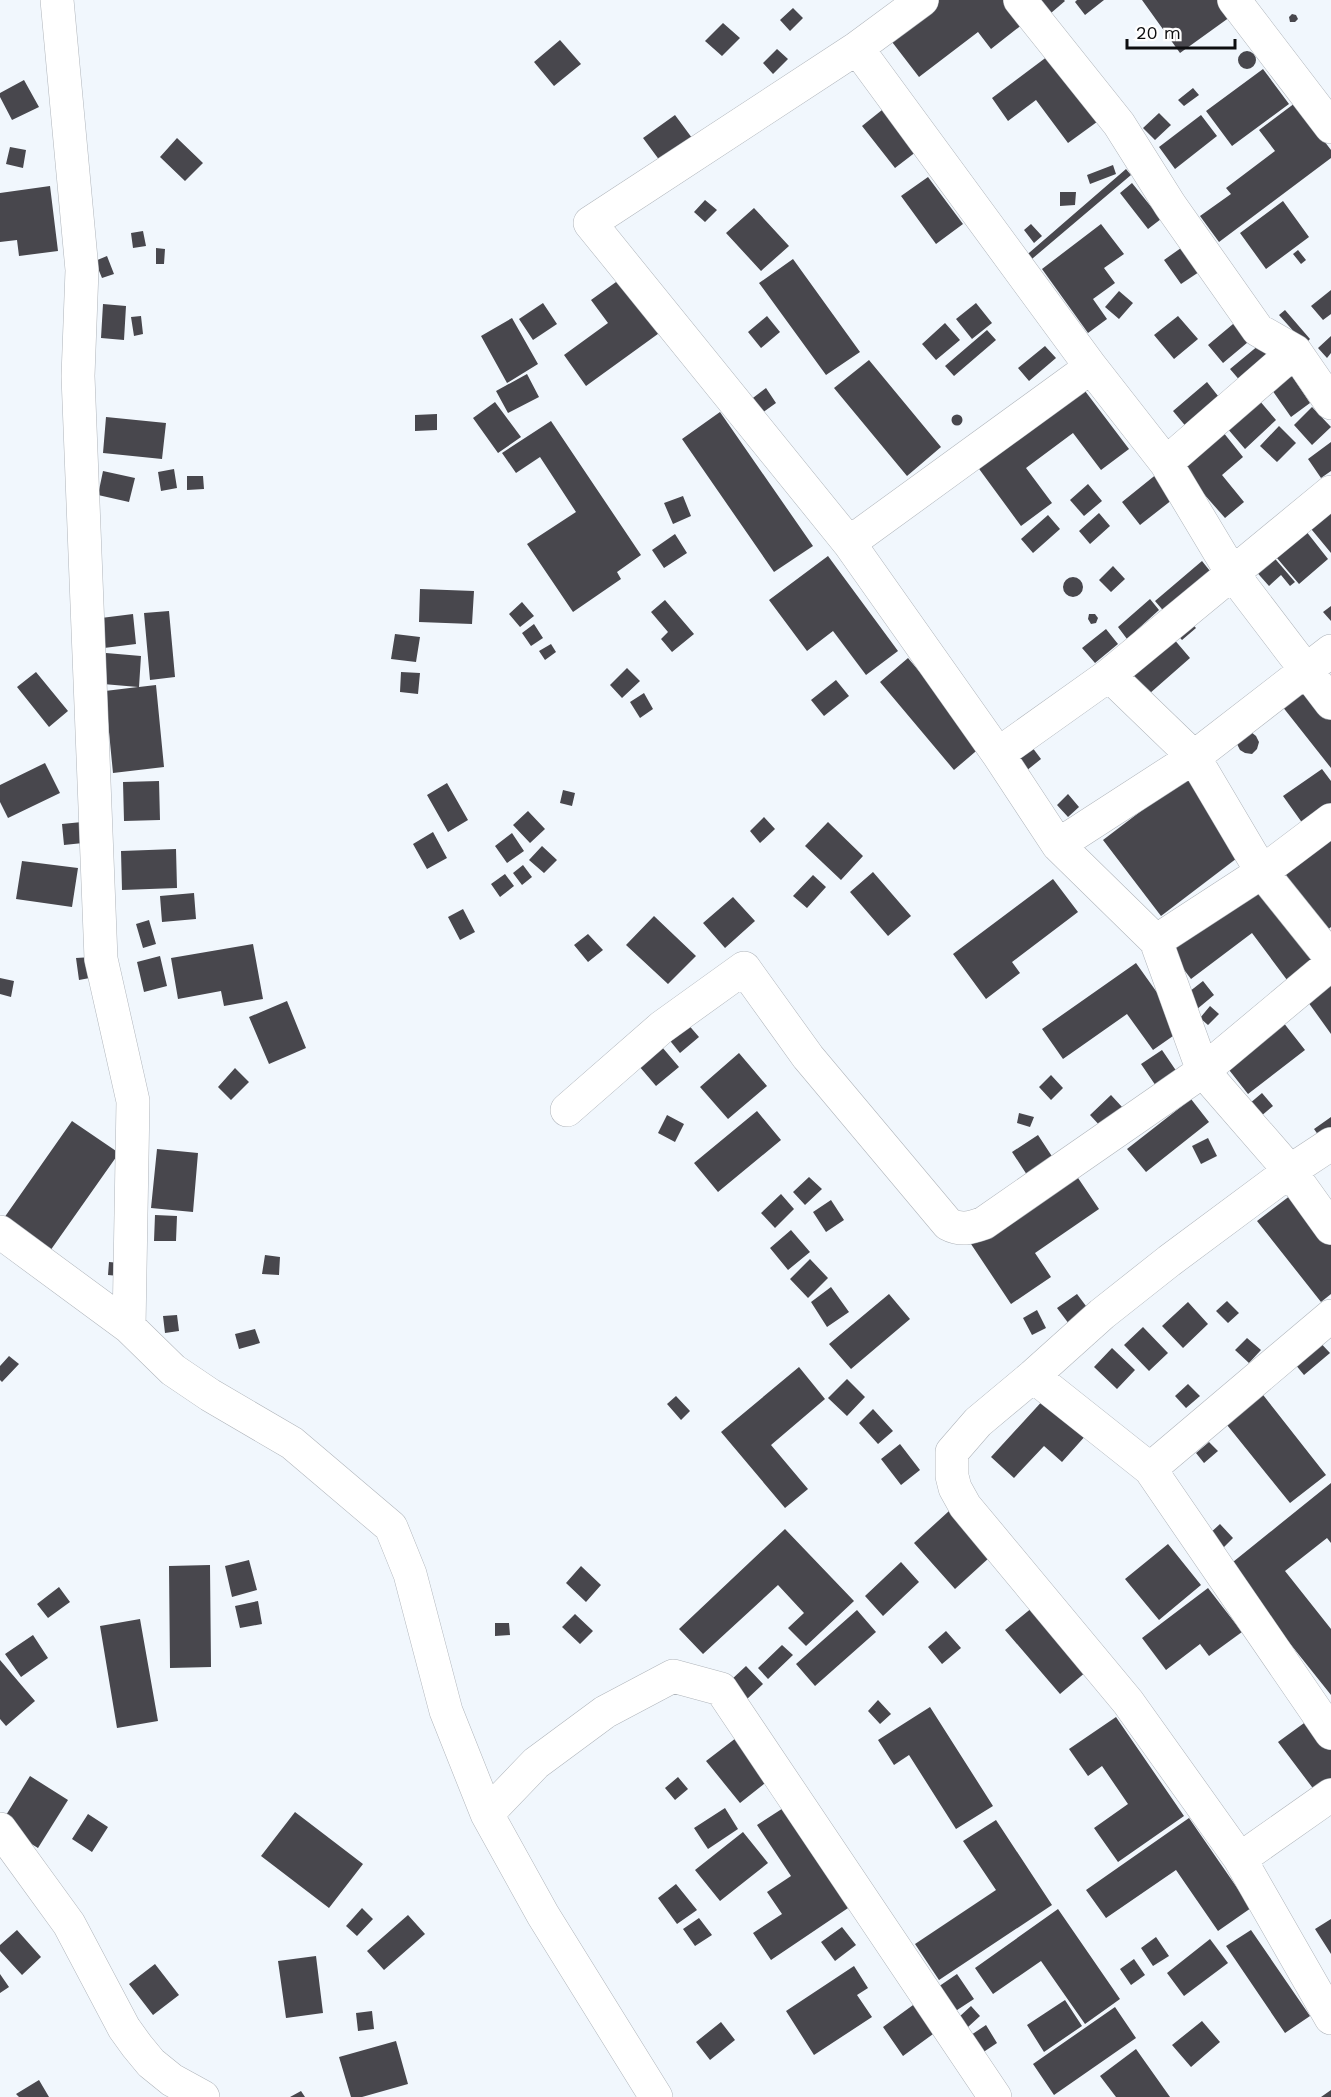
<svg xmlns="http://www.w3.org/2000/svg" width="1331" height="2097" viewBox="0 0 1331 2097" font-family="'Work Sans',sans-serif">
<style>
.building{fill:#48474d}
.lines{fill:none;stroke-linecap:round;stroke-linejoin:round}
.minor-casing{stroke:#b0b5bb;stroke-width:34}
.minor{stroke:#fff;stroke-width:33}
</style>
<rect width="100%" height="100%" fill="#f1f7fd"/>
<path class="building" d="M939 0H1013L1028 20 991 49 978 32 919 77 889 38Z
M1040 0H1064L1065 1 1051 13Z
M1077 0H1104L1085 15 1075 2Z
M1142 0H1218L1230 17 1180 53Z
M793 8 803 18 790 31 780 20Z
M1292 14 1296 15 1298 19 1295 22H1290L1289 17Z
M723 23 740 38 722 56 705 41Z
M560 40 581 64 554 86 534 62Z
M777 49 788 59 773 74 763 63Z
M1238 60a9 9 0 1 1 18 0a9 9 0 1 1-18 0Z
M1052 53 1101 119 1068 143 1036 100 1008 121 992 98Z
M1263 69 1289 104 1232 146 1206 111Z
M24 80 39 107 12 120 0 97V93Z
M1193 88 1199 95 1184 106 1178 100Z
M1295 103 1331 150V158L1219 242 1200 216 1231 194 1226 188 1275 151 1259 130Z
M887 106 921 148 895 168 862 126Z
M1159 113 1171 125 1155 140 1143 128Z
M675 115 695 142 663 165 643 138Z
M1201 115 1217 136 1175 169 1159 147Z
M177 138 203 163 185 181 160 157Z
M10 147 26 150 23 168 6 164Z
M1113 165 1116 174 1090 184 1087 175Z
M1126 169 1131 175 1026 264 1022 259Z
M928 177 963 224 936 244 901 196Z
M1132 183 1161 219 1148 229 1120 193Z
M50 186 58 251 19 256 17 240 0 242V193Z
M1060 192H1076L1075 205 1060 206Z
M705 200 717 210 705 222 694 212Z
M1283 201 1309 237 1266 269 1240 233Z
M754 208 789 246 761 271 726 233Z
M1031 224 1042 236 1034 243 1024 230Z
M1101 224 1124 254 1104 268 1115 283 1093 299 1107 319 1088 333 1042 269Z
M143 231 146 246 133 248 131 233Z
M1188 243 1205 268 1181 284 1164 260Z
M156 248 165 249 164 264H156Z
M1298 250 1306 260 1301 264 1293 254Z
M107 256 114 274 102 278 95 261Z
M793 259 860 352 826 375 759 283Z
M623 277 662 331 586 386 564 355 608 323 591 300Z
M1331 290V314L1323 320 1311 306Z
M1119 291 1133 303 1119 319 1105 307Z
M543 303 557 324 533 340 519 319Z
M976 303 992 323 972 339 956 319Z
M103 304 126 306 124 340 101 338Z
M1285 310 1310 339 1305 344 1279 315Z
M141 316 143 334 134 336 131 317Z
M767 316 780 332 761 348 748 332Z
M1178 316 1198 339 1174 359 1154 335Z
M512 318 538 364 507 383 481 336Z
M1239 319 1254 337 1223 363 1208 345Z
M945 323 960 340 936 360 922 344Z
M987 330 996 340 954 376 945 366Z
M1331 336V353L1327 358 1318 348Z
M1259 345 1271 359 1242 383 1230 369Z
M1045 346 1056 358 1029 381 1018 368Z
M869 360 941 447 907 476 834 388Z
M527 374 539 397 508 413 496 391Z
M1292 376 1310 403 1291 417 1272 390Z
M1207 382 1222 401 1188 429 1173 411Z
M1079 383 1129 449 1101 470 1073 433 1026 468 1052 503 1021 526 974 462Z
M766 388 776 403 755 418 745 404Z
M1259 400 1276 420 1245 449 1227 428Z
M495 402 521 437 498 453 473 418Z
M1312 407 1331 427 1312 445 1294 425Z
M720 412 813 546 774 572 682 439Z
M437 414V430L415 431V415Z
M951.5 420a5.5 5.5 0 1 1 11 0a5.5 5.5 0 1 1-11 0Z
M106 417 166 423 162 459 103 453Z
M551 421 641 555 617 572 621 579 573 612 527 544 576 512 540 457 516 473 502 453Z
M1279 426 1296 443 1277 462 1260 446Z
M1223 432 1243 457 1222 475 1244 502 1225 518 1181 468Z
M1331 442V471L1321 478 1308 459Z
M174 469 177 488 161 491 158 472Z
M103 471 135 478 129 502 98 495Z
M1158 473 1177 496 1140 525 1122 502Z
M187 476H203L204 489 187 490Z
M1088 484 1102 501 1084 516 1070 500Z
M683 496 691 516 673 524 664 503Z
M1331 504V553L1307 524Z
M1099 513 1110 526 1090 544 1079 531Z
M1048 515 1060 529 1033 553 1021 539Z
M1302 526 1328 559 1299 584 1271 551Z
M675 534 687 553 664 568 652 550Z
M1271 554 1295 582 1290 586 1281 575 1269 586 1253 568Z
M828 556 898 651 866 675 833 631 807 651 769 600Z
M1202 561 1214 576 1167 615 1155 601Z
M1113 566 1125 579 1111 592 1099 580Z
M1063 587a10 10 0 1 1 20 0a10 10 0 1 1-20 0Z
M420 589 474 591 472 624 419 622Z
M1150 599 1159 610 1127 639 1118 627Z
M665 600 694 634 672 652 661 639 668 632 651 612Z
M522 602 534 616 520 627 509 614Z
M1331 606V621L1323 612Z
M169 611 175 677 150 680 144 613Z
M133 614 136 644 104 648 101 618Z
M1089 614H1095L1098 618 1096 623 1091 624 1088 619Z
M1185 616 1196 628 1182 640 1172 629Z
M534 624 543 638 531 646 522 633Z
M1106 629 1118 644 1095 663 1082 648Z
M1167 631 1190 658 1149 694 1125 668Z
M395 634 420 637 416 662 391 659Z
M551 644 556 652 545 660 539 651Z
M106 653 141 656 139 687 156 685 164 767 113 773 105 691 138 687 103 684Z
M908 658 982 746 954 770 880 682Z
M627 668 640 681 622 698 610 685Z
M36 672 68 711 49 727 17 687Z
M401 672 420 673 418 694 400 692Z
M836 680 849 696 824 716 811 700Z
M1309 685 1331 713V768L1282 706Z
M644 693 653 709 640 718 630 702Z
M1251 732 1256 736 1259 742 1257 749 1252 754 1245 753 1240 750 1237 744Z
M1029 743 1041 759 1026 771 1013 755Z
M45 763 60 793 8 818 0 802V785Z
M1322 769 1331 781V805L1303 824 1283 796Z
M1187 776 1245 852 1161 916 1103 840Z
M159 781 160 820 124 821 123 782Z
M447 783 468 820 448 832 427 795Z
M563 790 575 793 572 806 560 803Z
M1068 794 1079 807 1068 817 1057 805Z
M528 811 545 829 530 843 513 825Z
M764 817 775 829 760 843 750 831Z
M82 822 83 843 64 845 62 824Z
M828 822 863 856 841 880 805 846Z
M433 832 447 858 427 869 413 844Z
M1331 832V927L1325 932 1279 873Z
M512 833 524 851 507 863 495 846Z
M542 846 557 860 544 873 529 860Z
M176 849 177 888 122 890 121 851Z
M22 861 78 868 72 907 16 899Z
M523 865 532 877 522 885 513 873Z
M873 872 911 916 888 936 850 892Z
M505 874 514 886 500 897 491 884Z
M813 875 826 887 807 908 793 896Z
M1053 879 1078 912 1012 962 1020 973 986 999 953 954Z
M1263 881 1325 964 1293 988 1252 933 1191 979 1170 951Z
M194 893 196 919 162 922 160 896Z
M733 897 755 921 725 948 703 923Z
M463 909 475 932 460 940 448 917Z
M654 916 696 956 668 984 626 945Z
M149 920 156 944 143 948 136 924Z
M588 934 603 950 588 962 574 945Z
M253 944 263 999 224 1006 221 991 178 999 171 958Z
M160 956 167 986 144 992 137 962Z
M92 957 95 977 79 980 76 958Z
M1136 963 1183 1029 1153 1050 1127 1014 1063 1059 1042 1029Z
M0 978 14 981 11 997 0 994Z
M1203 981 1214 995 1196 1010 1185 995Z
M1331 985V1034L1308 1002Z
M287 1001 306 1048 269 1064 249 1017Z
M1210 1006 1219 1014 1208 1025 1200 1018Z
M686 1022 699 1037 680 1053 667 1037Z
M1283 1022 1305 1050 1248 1094 1226 1066Z
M662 1047 679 1067 656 1086 639 1066Z
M1162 1050 1177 1072 1156 1086 1141 1064Z
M739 1053 767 1086 728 1119 700 1087Z
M235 1068 249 1082 231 1100 218 1087Z
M1051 1075 1063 1088 1051 1100 1039 1087Z
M1262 1093 1273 1106 1260 1117 1249 1104Z
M1111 1095 1123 1108 1102 1128 1090 1115Z
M1191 1099 1209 1122 1146 1172 1127 1149Z
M757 1111 781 1140 718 1192 694 1163Z
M1019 1113 1034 1117 1030 1127 1017 1123Z
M667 1115 684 1124 675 1142 658 1133Z
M1331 1117V1132L1321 1139 1314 1129Z
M72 1121 119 1153 50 1251 4 1218Z
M1038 1135 1057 1164 1031 1181 1012 1152Z
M1208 1138 1217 1156 1201 1164 1192 1146Z
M157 1149 198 1153 193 1212 151 1208Z
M1074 1172 1099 1209 1035 1253 1051 1277 1011 1304 971 1244Z
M809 1177 822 1189 805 1205 793 1192Z
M781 1194 794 1209 775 1228 761 1213Z
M1291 1195 1331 1245V1294L1321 1302 1257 1221Z
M831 1200 844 1220 826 1232 813 1212Z
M155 1215 177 1216 176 1241H154Z
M791 1230 810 1252 788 1270 770 1248Z
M265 1255 280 1257 279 1275 262 1274Z
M810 1259 828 1278 808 1298 790 1279Z
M109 1262 120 1263 119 1276 108 1275Z
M831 1287 849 1312 827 1327 811 1302Z
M889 1294 910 1319 851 1369 829 1344Z
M1077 1294 1089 1310 1069 1324 1057 1308Z
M1227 1301 1239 1313 1228 1323 1216 1311Z
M1188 1302 1208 1324 1183 1348 1162 1326Z
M1037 1310 1046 1328 1032 1335 1023 1318Z
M177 1315 179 1331 165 1333 163 1316Z
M1143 1327 1168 1353 1149 1371 1124 1345Z
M255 1329 260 1343 239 1349 235 1334Z
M1315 1337 1330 1353 1304 1375 1290 1358Z
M1247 1338 1261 1350 1249 1363 1235 1350Z
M1112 1348 1135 1370 1117 1389 1094 1367Z
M9 1356 19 1364 2 1382 0 1380V1366Z
M799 1367 825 1399 771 1445 808 1489 785 1508 721 1432Z
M847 1379 865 1397 847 1416 828 1398Z
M1188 1384 1200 1396 1186 1408 1175 1396Z
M1260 1391 1326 1475 1290 1503 1223 1420Z
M676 1396 690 1411 681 1420 667 1404Z
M1046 1397 1087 1434 1062 1462 1044 1446 1014 1478 991 1457Z
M873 1409 893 1431 878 1444 859 1423Z
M1209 1442 1218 1451 1204 1463 1196 1453Z
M900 1444 920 1470 901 1485 881 1459Z
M1331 1483V1543L1327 1538 1285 1571 1331 1629V1695L1228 1566Z
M949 1511 990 1557 955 1589 914 1543Z
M1220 1524 1233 1538 1221 1550 1208 1535Z
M785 1529 854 1601 806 1646 788 1628 804 1613 778 1585 703 1654 679 1629Z
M1168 1544 1201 1585 1159 1620 1125 1579Z
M249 1560 257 1590 232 1597 225 1566Z
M901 1562 919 1582 883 1616 865 1596Z
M210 1565 211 1667 170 1668 169 1566Z
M581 1566 601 1585 586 1602 566 1583Z
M59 1587 70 1602 48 1618 37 1604Z
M1208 1588 1242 1632 1209 1656 1200 1644 1166 1670 1142 1638Z
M258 1601 262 1624 240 1628 235 1606Z
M1033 1607 1087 1671 1060 1694 1005 1630Z
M857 1610 876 1632 815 1686 796 1664Z
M575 1614 593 1631 580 1644 562 1627Z
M140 1619 158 1721 117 1728 100 1626Z
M495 1623H509L510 1635 495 1636Z
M946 1631 961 1648 942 1664 928 1647Z
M33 1635 48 1658 21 1677 5 1654Z
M782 1645 793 1655 768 1679 758 1668Z
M0 1660 35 1701 6 1726 0 1719Z
M746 1666 763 1684 746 1700 730 1681Z
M878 1700 891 1714 880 1724 868 1711Z
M930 1707 993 1806 956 1829 909 1755 894 1765 878 1740Z
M1116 1717 1184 1816 1118 1862 1094 1828 1128 1804 1102 1766 1088 1776 1069 1749Z
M1311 1718 1331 1744V1785L1318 1795 1278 1742Z
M736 1738 769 1780 740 1803 706 1761Z
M30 1776 68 1800 38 1848 0 1825Z
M678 1777 688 1789 675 1800 665 1788Z
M791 1803 857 1902 771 1960 753 1933 782 1914 767 1892 791 1876 757 1825Z
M725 1808 738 1829 708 1849 694 1828Z
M295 1812 363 1864 329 1908 261 1856Z
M88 1814 108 1827 92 1852 72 1839Z
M1189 1818 1251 1908 1218 1931 1176 1870 1106 1918 1086 1890Z
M996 1820 1052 1905 939 1980 915 1944 996 1890 963 1841Z
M743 1832 768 1863 720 1901 695 1870Z
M676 1884 697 1910 677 1924 658 1898Z
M362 1908 373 1919 357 1936 346 1926Z
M1058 1909 1120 1999 1085 2024 1041 1961 993 1994 975 1968Z
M408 1915 425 1934 384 1970 367 1951Z
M699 1918 712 1935 695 1946 683 1929Z
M1331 1919V1954L1315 1929Z
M842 1927 856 1945 835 1961 821 1942Z
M17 1930 41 1957 22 1975 0 1951V1945Z
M1251 1930 1310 2016 1285 2033 1226 1946Z
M1156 1937 1169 1956 1153 1966 1141 1948Z
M1210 1939 1228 1963 1184 1996 1167 1973Z
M316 1956 323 2013 286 2018 278 1961Z
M1134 1959 1145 1975 1131 1985 1120 1969Z
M155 1964 179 1995 153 2015 129 1984Z
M854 1966 868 1988 857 1995 872 2017 814 2055 786 2011Z
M0 1974 9 1987 0 1993Z
M957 1974 974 1999 951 2014 935 1989Z
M924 1997 944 2026 903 2056 883 2027Z
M1065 2000 1082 2026 1044 2052 1027 2025Z
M971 2006 980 2016 968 2027 959 2017Z
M1115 2007 1136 2038 1054 2095 1033 2064Z
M372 2011 374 2029 358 2031 356 2013Z
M1202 2021 1220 2042 1191 2067 1172 2045Z
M721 2022 735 2040 710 2060 696 2042Z
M986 2025 997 2043 982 2053 971 2035Z
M396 2041 408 2084 362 2097H351L339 2057Z
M1136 2049 1170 2097H1116L1100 2076Z
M39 2080 49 2097H19L16 2094Z
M1331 2090V2097H1321Z
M301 2091 305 2097H290Z"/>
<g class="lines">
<g class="minor-casing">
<path id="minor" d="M57 0 82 270 78 376 101 959 133 1101 129 1327 173 1370 210 1395 292 1443 391 1527 410 1574 446 1711 487 1814 543 1915 656 2097
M922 0 857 48 590 223 849 543 998 754 1058 845 1156 941 1203 1071 1290 1171 1331 1228
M1020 0 1119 124 1170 205 1258 330 1295 351 1331 403
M1234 0 1331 127
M857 48 1091 367 1166 463 1232 573 1331 703
M1166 463 1295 351
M849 543 1091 367
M1109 675 1194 757 1262 872 1331 958
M998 754 1109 675 1331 492
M1058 845 1194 757 1331 651
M1156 941 1262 872 1331 820
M567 1110 662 1027 744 968 808 1057 948 1224C961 1231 970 1228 984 1223L1203 1071 1331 964
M1331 1144 1290 1171 1169 1261 1102 1314 1033 1376 978 1422 952 1452V1476L955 1488 965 1506 1128 1702 1240 1859 1331 2018
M0 1232 129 1327
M1033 1376 1150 1469 1331 1733
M1150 1469 1331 1316
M487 1814 536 1763 605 1712 673 1676 721 1689 995 2097
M0 1829 69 1924 124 2028 137 2046 151 2063 172 2080 203 2097
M1240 1859 1331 1795"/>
</g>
<use href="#minor" class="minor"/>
</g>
<path d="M1127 39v9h108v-9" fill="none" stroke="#0d0e10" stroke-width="3"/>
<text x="1136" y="39" font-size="18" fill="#0d0e10" stroke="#ffffff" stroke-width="4.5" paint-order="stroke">20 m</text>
</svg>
